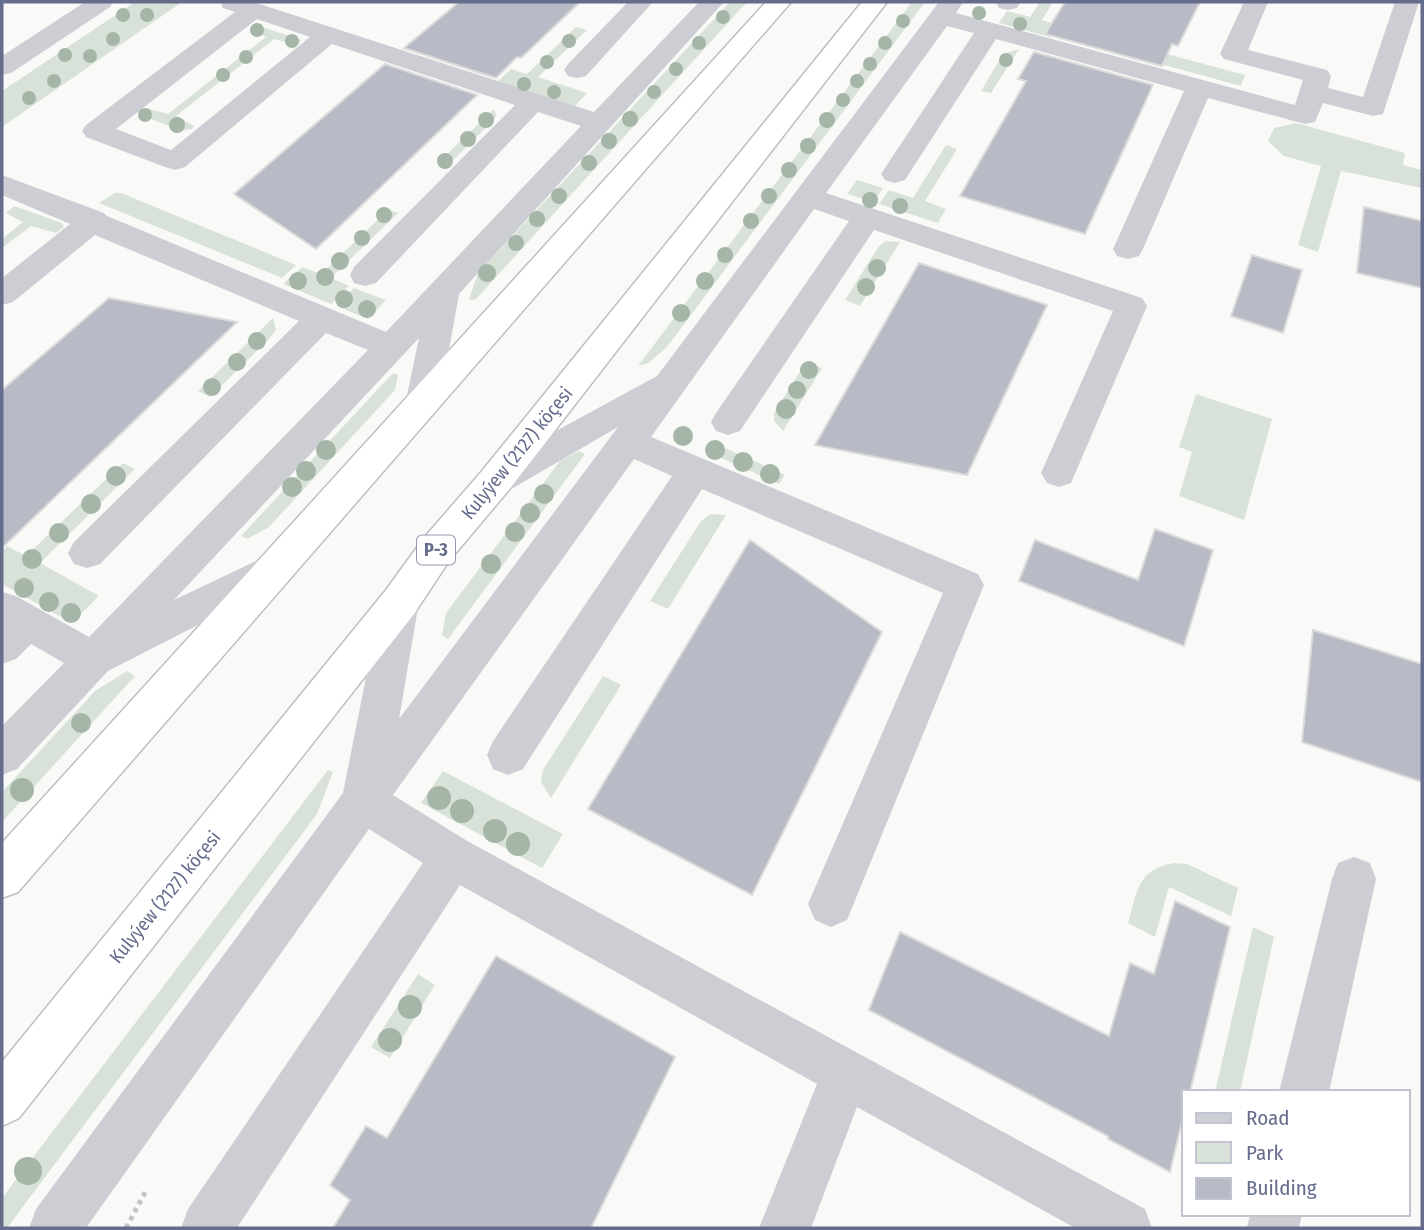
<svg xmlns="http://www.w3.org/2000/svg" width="1424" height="1230" viewBox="0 0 1424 1230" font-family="'Fira Sans Condensed',sans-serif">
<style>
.green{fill:#d9e2d8}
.building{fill:#b8bbc6;stroke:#dbdcda;stroke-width:2}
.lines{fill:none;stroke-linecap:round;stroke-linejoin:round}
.highway-casing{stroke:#bebfc4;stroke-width:3}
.path{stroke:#c3c4c8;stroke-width:5;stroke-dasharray:4.5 4.5;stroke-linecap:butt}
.minor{fill:#ccced3;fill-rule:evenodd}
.highway{fill:#fff;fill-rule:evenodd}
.tree{fill:#a5b5a7}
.labels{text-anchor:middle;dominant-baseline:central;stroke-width:7;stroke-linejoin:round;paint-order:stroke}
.shield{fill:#fff;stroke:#9499ae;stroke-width:2}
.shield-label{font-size:18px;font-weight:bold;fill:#666d8c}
.street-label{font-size:19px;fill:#666d8c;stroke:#fff}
</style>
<rect width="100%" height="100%" fill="#f9faf7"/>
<path class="green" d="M135 2H182L2 127V91Z
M730 2H747L475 300 469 299 478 273Z
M912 2H925L667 347 648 363 638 366Z
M1040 2H1053L1042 20 1057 25 1050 37 999 23 1007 11 1030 17Z
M256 25 302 40 296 45 274 39 176 116 194 126 192 129 181 131 139 114 146 108 168 114 266 37 250 30Z
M576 27 587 30 538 77 587 93 572 109 496 83 511 69 527 74Z
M1066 27 1245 75 1241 86 1061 37Z
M1019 49 991 93 981 91 1003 54Z
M494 109 496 115 493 121 450 163 442 159Z
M1296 123 1405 153 1403 165 1422 170V188L1341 171 1318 252 1298 245 1321 166 1284 156 1268 141 1274 128Z
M946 145 957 149 925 201 946 209 938 223 879 204 889 190 913 198Z
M857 180 883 188 874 202 847 194Z
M115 193H121L296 265 282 278 99 203Z
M14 206 62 223 64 227 56 233 31 226 2 248V239L23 222 6 213Z
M388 210 398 213 331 278 349 286 331 304 283 284 302 267 321 274Z
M886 241 900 242 860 306 845 300 879 246Z
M354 288 386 300 368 319 336 306Z
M273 318 276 330 270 338 210 397 198 391Z
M806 362 822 368 783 431 774 421V413Z
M393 373 398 375 395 390 269 527 247 539 241 536Z
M1196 394 1272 419 1244 520 1179 496 1192 452 1179 447Z
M716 444 785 475 779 484 710 453Z
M579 451 585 454 448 639 442 635 446 613 560 461Z
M123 463 135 469 40 563 99 596 72 623 2 584V551L7 546 26 556Z
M710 514 726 515 668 609 650 601 701 521Z
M127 671 135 676 2 822V792L95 691Z
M603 676 621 685 551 798 541 782 543 770Z
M328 770 333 772 317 814 7 1228H2V1198Z
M443 771 563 834 542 868 421 803Z
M1174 863 1187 864 1238 888 1231 916 1169 887 1155 937 1128 923C1138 891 1136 870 1174 863Z
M1253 927 1274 937 1240 1092H1215Z
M418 974 435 985 390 1058 371 1047Z"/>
<path class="building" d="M459 2H580L521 58 517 57 496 78 404 48Z
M1065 2H1200L1178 46 1172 44 1162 66 1045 34Z
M1034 52 1153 85 1085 234 960 196 1026 81 1018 79Z
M385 64 477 95 316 249 234 194Z
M1364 207 1422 221V288L1357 273Z
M1252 255 1302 270 1283 333 1231 316Z
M919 263 1047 305 967 475 815 445Z
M109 298 237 322 2 548V390Z
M1155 529 1213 550 1184 646 1019 581 1035 540 1138 580Z
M750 540 882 632 752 895 588 809Z
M1313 630 1422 664V782L1302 742Z
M1175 901 1230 927 1190 1092H1184V1113L1170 1172 1108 1139V1136L869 1010 900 932 1109 1036 1130 963 1154 974Z
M496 956 675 1057 591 1228H333L350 1200 330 1185 366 1126 387 1138Z"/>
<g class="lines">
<g class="highway-casing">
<path id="highway" d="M766 2H791L18 892 2 898V843Z
M862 2H887L508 491 449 561 414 614 19 1118 2 1126V1062L386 590 423 539 482 471Z"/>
</g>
<path class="path" d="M126 1228 147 1189"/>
<path class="minor" d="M85 2H113L110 7 11 73 2 75V56Z
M221 2H253L594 112 699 2H724L459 294 440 400 435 409 423 413 411 409 406 400 419 338 174 600 273 553 286 558 292 569 286 580 108 671 17 769 2 775V726L64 663 31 644 16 659 2 664V592L16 596 89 637 368 350 326 333 100 564 87 568 74 564 68 553 74 542 299 321 95 235 13 302 2 305V278L70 224 2 195V175L104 213 107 216 386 332 581 126 538 112 376 283 365 286 354 283 350 275 354 267 515 105 332 44 185 167 175 170 165 167 86 137 82 131 86 125 235 12 223 8ZM257 19 310 37 171 150 116 129Z
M628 2H653L586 76 577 78 568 76 564 70 568 64Z
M939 2H963L956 13 1295 105 1303 80 1224 59 1220 54 1244 2H1268L1248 50 1327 70 1331 76 1328 88 1363 97 1395 2H1419L1383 114 1373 116 1323 103 1315 122 1305 124 1208 98 1143 249 1139 256 1128 259 1117 256 1113 249 1184 91 996 39 905 180 895 183 885 180 881 174 974 33 947 26 826 193 1142 298 1147 306 1071 483 1059 487 1047 483 1041 473 1113 311 874 230 740 431 728 435 716 431 711 422 716 413 849 221 814 209 651 437 978 574 984 585 847 920 831 927 815 920 808 904 943 593 702 489 523 769 508 775 493 769 487 755 493 741 672 476 634 459 393 795 469 842 1145 1209 1152 1228H1075L857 1107 811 1228H759L817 1084 460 885 237 1228H181L188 1209 423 863 369 829 86 1228H29L36 1209 343 793 381 602 386 590 400 586 414 590 419 602 399 719 618 427 508 491 495 495 482 491 477 481 482 471 657 376Z
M996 2H1020V3L1017 8 1008 10 999 8Z
M1354 857 1370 863 1376 879 1329 1092H1279L1332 879 1338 863Z
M1250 1214H1302L1299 1228H1247Z"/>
<use href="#highway" class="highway"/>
</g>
<g class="tree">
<circle cx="979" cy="13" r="7"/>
<circle cx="123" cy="15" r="7"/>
<circle cx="147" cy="15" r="7"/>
<circle cx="723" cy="17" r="7"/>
<circle cx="903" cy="21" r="7"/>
<circle cx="1020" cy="24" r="7"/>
<circle cx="257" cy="30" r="7"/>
<circle cx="113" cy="39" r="7"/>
<circle cx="292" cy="41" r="7"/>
<circle cx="569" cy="41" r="7"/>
<circle cx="699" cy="43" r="7"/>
<circle cx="885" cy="43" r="7"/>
<circle cx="65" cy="55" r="7"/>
<circle cx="90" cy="56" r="7"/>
<circle cx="246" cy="57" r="7"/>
<circle cx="1006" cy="60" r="7"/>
<circle cx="547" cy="62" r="7"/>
<circle cx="870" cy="64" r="7"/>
<circle cx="676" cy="69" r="7"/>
<circle cx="223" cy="75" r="7"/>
<circle cx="54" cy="81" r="7"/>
<circle cx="857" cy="81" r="7"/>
<circle cx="524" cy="84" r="7"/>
<circle cx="554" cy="92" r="7"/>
<circle cx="654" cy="92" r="7"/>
<circle cx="29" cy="98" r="7"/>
<circle cx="843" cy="100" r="7"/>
<circle cx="145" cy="115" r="7"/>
<circle cx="630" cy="119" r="8"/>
<circle cx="486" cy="120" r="8"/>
<circle cx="827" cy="120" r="8"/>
<circle cx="177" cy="125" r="8"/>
<circle cx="468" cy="139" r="8"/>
<circle cx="609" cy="141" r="8"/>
<circle cx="808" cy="146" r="8"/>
<circle cx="445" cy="161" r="8"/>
<circle cx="589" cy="163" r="8"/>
<circle cx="789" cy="170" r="8"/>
<circle cx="559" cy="196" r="8"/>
<circle cx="769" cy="196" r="8"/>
<circle cx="870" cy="200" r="8"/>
<circle cx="900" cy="206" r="8"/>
<circle cx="384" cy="215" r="8"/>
<circle cx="537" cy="219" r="8"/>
<circle cx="751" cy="221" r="8"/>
<circle cx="362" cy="238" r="8"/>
<circle cx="516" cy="243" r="8"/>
<circle cx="725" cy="255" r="8"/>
<circle cx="340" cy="261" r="9"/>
<circle cx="877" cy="268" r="9"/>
<circle cx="487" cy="273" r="9"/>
<circle cx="325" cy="277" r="9"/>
<circle cx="298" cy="281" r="9"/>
<circle cx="705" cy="281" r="9"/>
<circle cx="866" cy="287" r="9"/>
<circle cx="344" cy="299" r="9"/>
<circle cx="367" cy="309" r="9"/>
<circle cx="681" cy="313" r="9"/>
<circle cx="257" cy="341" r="9"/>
<circle cx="237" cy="362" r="9"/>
<circle cx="809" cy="370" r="9"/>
<circle cx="212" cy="387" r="9"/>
<circle cx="797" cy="390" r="9"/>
<circle cx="786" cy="409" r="10"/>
<circle cx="683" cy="436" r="10"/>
<circle cx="326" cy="450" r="10"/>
<circle cx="715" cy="450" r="10"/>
<circle cx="743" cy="462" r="10"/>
<circle cx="306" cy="471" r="10"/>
<circle cx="770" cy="474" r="10"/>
<circle cx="116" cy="476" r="10"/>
<circle cx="292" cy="487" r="10"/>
<circle cx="544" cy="494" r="10"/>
<circle cx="91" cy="504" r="10"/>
<circle cx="530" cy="513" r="10"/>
<circle cx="515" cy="532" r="10"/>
<circle cx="59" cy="533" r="10"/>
<circle cx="32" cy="559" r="10"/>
<circle cx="491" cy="564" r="10"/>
<circle cx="24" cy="588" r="10"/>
<circle cx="49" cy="602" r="10"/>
<circle cx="71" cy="613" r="10"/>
<circle cx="81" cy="723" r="10"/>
<circle cx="22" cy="790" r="12"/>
<circle cx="439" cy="798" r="12"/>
<circle cx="462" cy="811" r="12"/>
<circle cx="495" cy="831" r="12"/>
<circle cx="518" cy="844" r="12"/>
<circle cx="410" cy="1007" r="12"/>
<circle cx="390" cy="1040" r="12"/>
<circle cx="28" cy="1171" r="14"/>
</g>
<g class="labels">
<rect class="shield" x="417" y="535.5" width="38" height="29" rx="5"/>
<g class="shield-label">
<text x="436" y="550">P-3</text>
</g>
<g class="street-label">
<text transform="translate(517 453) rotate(-51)">Kulyýew (2127) köçesi</text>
<text transform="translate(165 897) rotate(-51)">Kulyýew (2127) köçesi</text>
</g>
</g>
<rect width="1424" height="1230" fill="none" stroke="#666d8c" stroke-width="7"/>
<rect x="1182" y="1090" width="228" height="126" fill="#ffffff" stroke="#c2c5d1" stroke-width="2"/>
<rect x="1196" y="1113" width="35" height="10" fill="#ccced3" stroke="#c2c5d1" stroke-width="2"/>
<text x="1246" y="1125" font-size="21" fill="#666d8c">Road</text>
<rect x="1196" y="1142" width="35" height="21" fill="#d9e2d8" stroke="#c2c5d1" stroke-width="2"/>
<text x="1246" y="1160" font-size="21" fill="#666d8c">Park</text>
<rect x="1196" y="1178" width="35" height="21" fill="#b8bbc6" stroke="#c2c5d1" stroke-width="2"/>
<text x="1246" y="1195" font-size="21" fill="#666d8c">Building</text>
</svg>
